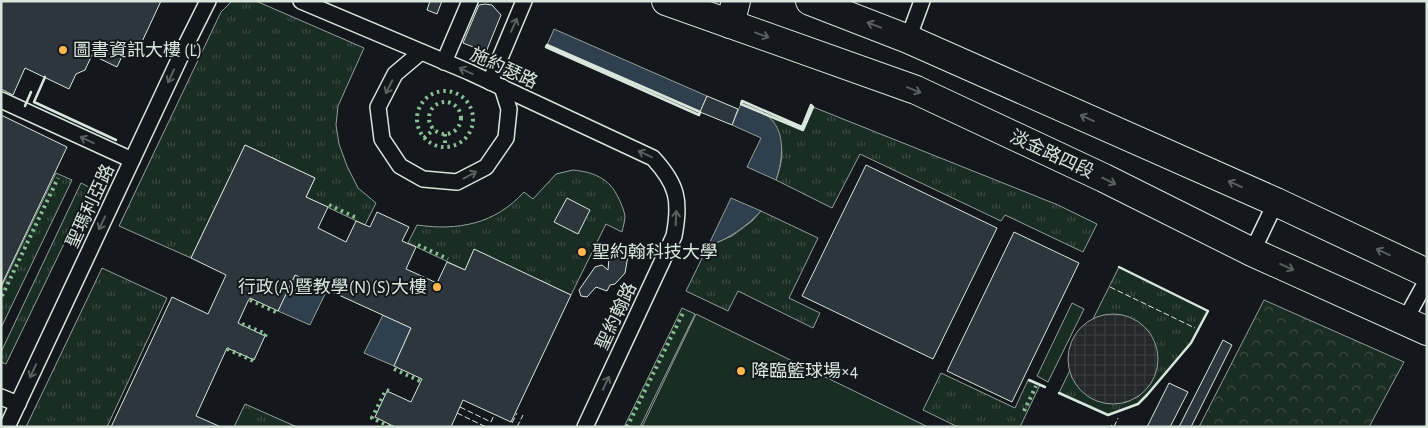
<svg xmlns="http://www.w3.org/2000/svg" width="1428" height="428" font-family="'Alegreya Sans','Noto Sans TC',sans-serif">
<defs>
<pattern id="grass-tufts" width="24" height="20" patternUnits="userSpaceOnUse" patternTransform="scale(1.25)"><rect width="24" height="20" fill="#1a2d24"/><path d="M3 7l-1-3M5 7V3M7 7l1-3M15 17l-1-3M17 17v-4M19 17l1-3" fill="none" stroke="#3b4b43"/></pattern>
<pattern id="forest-crowns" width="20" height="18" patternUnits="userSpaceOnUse" patternTransform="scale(1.25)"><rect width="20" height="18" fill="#1a2d24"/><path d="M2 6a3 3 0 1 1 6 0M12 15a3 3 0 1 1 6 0" fill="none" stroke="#3b4b43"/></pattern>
<pattern id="plaza-grid" width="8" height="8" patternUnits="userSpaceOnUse" patternTransform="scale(1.25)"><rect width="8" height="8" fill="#24282b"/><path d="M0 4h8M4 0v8" fill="none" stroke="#393d3f"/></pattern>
</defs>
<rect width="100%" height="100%" fill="#14181c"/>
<g fill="url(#grass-tufts)" stroke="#939e99">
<polygon points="232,1 256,1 364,48 338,106 336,125 339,144 347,166 358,188 376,203 365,225 306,197 315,178 245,145 191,258 119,226 221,12"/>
<path d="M813,107L1058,205L1097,224L1083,252L1005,215L1001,221L860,154L832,208L776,180C787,149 782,140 765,114L803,130Z"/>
<path d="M573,170C593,172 609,178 618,197C621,203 624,210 625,216C625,221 623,227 622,232L606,224L571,295L474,250L465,270L408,243L417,225C458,231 495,224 524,192L533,199L556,174Z"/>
<polygon points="56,173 72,180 1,328 1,288"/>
<polygon points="81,183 91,188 6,364 1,362 1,352"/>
<polygon points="761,211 818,238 789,298 820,313 813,328 738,291 728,311 686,291 708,246 732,236 752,221"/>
<polygon points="1119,267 1208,311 1191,343 1147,395 1138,404 1108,415 1059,393 1070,370 1072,378 1124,403 1139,396 1150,385 1095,318 1093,319"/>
<polygon points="102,268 167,298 107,427 26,427"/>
<polygon points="941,373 1015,408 1028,380 1040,385 1020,427 958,427 923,410"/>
<polygon points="245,404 297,427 234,427"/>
</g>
<polygon fill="url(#forest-crowns)" stroke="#939e99" points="1264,300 1404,362 1369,427 1199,427"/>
<g fill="#1a2d24" stroke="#939e99">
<polygon points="1072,303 1084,309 1048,382 1037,376"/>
<polygon points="682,308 695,314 640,427 624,427"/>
<polygon points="696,314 928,427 642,427"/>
</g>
<circle fill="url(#plaza-grid)" stroke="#939e99" cx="1113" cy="359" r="45"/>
<g fill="#2f3f4d" stroke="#939e99">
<polygon points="554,29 707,96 700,112 547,45"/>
<path d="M741,104C749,107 759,110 766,115C787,129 783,160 776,180L747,167L761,138L732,125Z"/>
<path d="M731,198L761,211C746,227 729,239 708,246Z"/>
<polygon points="295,275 327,290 310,325 278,311"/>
<polygon points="383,315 411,328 394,366 364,353"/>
</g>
<g fill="#2c363c" stroke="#d8e6dc">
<polygon points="1,1 161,1 140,46 129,41 117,67 92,55 85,70 76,74 69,89 25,68 13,95 1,89"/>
<polygon points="430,1 442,1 437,14 427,10"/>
<polygon points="485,4 492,5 501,15 486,52 463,43 479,5"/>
<polygon points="707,96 738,109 732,125 700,112"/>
<polygon points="1,115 67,147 1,286"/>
<polygon points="245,145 315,178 306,197 328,207 318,228 346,242 356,221 370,227 377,212 409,227 402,241 416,247 406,269 437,283 447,262 465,270 474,249 571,295 511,422 463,400 451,427 395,427 375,417 387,391 411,402 420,383 422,379 394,366 411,328 295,275 278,311 250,298 248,301 238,323 265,336 254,360 227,348 196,416 221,427 111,427 172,297 208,314 226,275 191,258"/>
<polygon points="866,165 997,228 933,359 802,296"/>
<polygon points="567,198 590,210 578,234 554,222"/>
<polygon points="1014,232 1079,263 1012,402 947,371"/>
<polygon points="621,251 628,256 625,273 615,284 610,285 607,291 596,287 587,297 581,296 579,290 595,267 602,265 608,270 609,259"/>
<polygon points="1223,340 1232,345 1191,427 1179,427"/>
<polygon points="1169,383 1188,392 1170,427 1147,427"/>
</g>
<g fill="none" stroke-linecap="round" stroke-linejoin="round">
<defs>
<g id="lane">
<path d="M301,1L469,72L653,158C677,184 681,200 674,236L585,427"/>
<polyline points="908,39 922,1"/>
<polyline points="421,52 395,74 378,107 382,139 400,166 423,179 457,182 486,167 506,138 509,109 502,87"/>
<polyline points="444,62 470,1"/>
<polyline points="490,82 524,1"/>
<polyline points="1,100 132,160"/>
<polyline points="1252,252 1276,202"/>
<polyline points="1405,320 1427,280"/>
<polyline points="1,397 18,404"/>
<polyline points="7,427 184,49 208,1"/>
</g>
<polyline id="street" points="730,24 736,1"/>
<g id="primary">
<polyline points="666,1 916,90 1104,178 1252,252 1427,331"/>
<polyline points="810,1 908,39 1276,202 1427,273"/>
</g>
</defs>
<use href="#lane" stroke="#d8e6dc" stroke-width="18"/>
<use href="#street" stroke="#d8e6dc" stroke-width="30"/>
<use href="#primary" stroke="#d8e6dc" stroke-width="30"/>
<use href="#lane" stroke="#14181c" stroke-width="15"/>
<use href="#street" stroke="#14181c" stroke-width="28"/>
<use href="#primary" stroke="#14181c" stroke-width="28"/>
<g stroke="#8ac095" stroke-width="4" stroke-dasharray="2.5 4" stroke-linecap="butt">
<circle cx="445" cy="119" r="28"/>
<circle cx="445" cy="118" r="16"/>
<polyline points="445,134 445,147"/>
<polyline points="424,138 434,129"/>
<polyline points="329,205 357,218"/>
<polyline points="418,245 448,259"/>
<polyline points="2,296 58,178"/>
<polyline points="250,300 276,312"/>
<polyline points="242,324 266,334 264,338"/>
<polyline points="227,349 254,361 255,358"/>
<polyline points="394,369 420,381"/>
<polyline points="389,391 386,390 372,418 391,427"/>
<polyline points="1024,411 1036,386"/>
<polyline points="627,427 683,313"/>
<polyline points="1112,427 1113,426"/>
</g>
<g stroke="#d8e6dc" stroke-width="1" stroke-dasharray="6 2.5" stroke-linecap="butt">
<polyline points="1110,287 1195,328"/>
<polyline points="460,407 491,422 494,415"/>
<polyline points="457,413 486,427"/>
<polyline points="512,423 517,413"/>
<polyline points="517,427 523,415"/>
<polyline points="1114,427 1118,418"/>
</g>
<g stroke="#d8e6dc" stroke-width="2.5">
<polygon points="547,45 700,112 699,115 546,47"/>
<polyline points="45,77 34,102 116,140"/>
<polygon points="742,101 802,127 811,105 813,107 803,130 741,104"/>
<polyline points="25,106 31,92"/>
<polyline points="1029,380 1045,387"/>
<polyline points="1059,393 1108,415 1138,404 1147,395 1191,343 1208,311 1119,267"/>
</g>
</g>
<defs><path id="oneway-shaft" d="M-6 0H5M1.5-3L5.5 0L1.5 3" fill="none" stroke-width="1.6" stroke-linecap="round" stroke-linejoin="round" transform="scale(1.25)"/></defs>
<g stroke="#59605f">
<use href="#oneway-shaft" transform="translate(514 25) rotate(-66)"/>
<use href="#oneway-shaft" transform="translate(874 25) rotate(-159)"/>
<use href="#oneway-shaft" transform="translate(762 35) rotate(20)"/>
<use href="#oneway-shaft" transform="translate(466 71) rotate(-156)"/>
<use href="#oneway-shaft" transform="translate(171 76) rotate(115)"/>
<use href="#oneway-shaft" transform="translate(389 87) rotate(117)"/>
<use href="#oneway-shaft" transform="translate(914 90) rotate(22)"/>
<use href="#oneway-shaft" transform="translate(1087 118) rotate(-156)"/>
<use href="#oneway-shaft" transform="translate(87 140) rotate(-155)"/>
<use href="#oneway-shaft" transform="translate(645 154) rotate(-155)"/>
<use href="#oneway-shaft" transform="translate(470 175) rotate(-28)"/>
<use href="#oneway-shaft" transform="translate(1109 181) rotate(26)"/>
<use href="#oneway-shaft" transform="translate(1235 184) rotate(-156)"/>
<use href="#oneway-shaft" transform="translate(676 218) rotate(-87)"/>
<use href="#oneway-shaft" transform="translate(102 223) rotate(115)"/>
<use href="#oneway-shaft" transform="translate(1383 252) rotate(-155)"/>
<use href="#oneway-shaft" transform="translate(1287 267) rotate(24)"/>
<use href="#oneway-shaft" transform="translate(33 371) rotate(115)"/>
<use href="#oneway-shaft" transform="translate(606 383) rotate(-65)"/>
</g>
<g fill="#ffb74d" stroke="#14181c" stroke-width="2">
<circle cx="63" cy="50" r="5"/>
<circle cx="582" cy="252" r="5"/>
<circle cx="437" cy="287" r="5"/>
<circle cx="741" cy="371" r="5"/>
</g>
<g text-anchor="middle" stroke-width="4" stroke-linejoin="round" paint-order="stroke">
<g font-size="18" fill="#d8e6dc" stroke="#14181c" text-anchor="start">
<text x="73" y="56">圖書資訊大樓 (L)</text>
<text x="592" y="258">聖約翰科技大學</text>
<text x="427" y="293" text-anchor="end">行政(A)暨教學(N)(S)大樓</text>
<text x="751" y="377">降臨籃球場×4</text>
</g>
<g font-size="18" fill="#d8e6dc" stroke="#14181c">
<text transform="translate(504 68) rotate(25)" y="6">施約瑟路</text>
<text transform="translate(1052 154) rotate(25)" y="6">淡金路四段</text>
<text transform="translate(90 206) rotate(-65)" y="6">聖瑪利亞路</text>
<text transform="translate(616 316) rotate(-65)" y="6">聖約翰路</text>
</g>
</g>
<rect width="1428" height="428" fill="none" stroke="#d8e6dc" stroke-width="5"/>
</svg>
